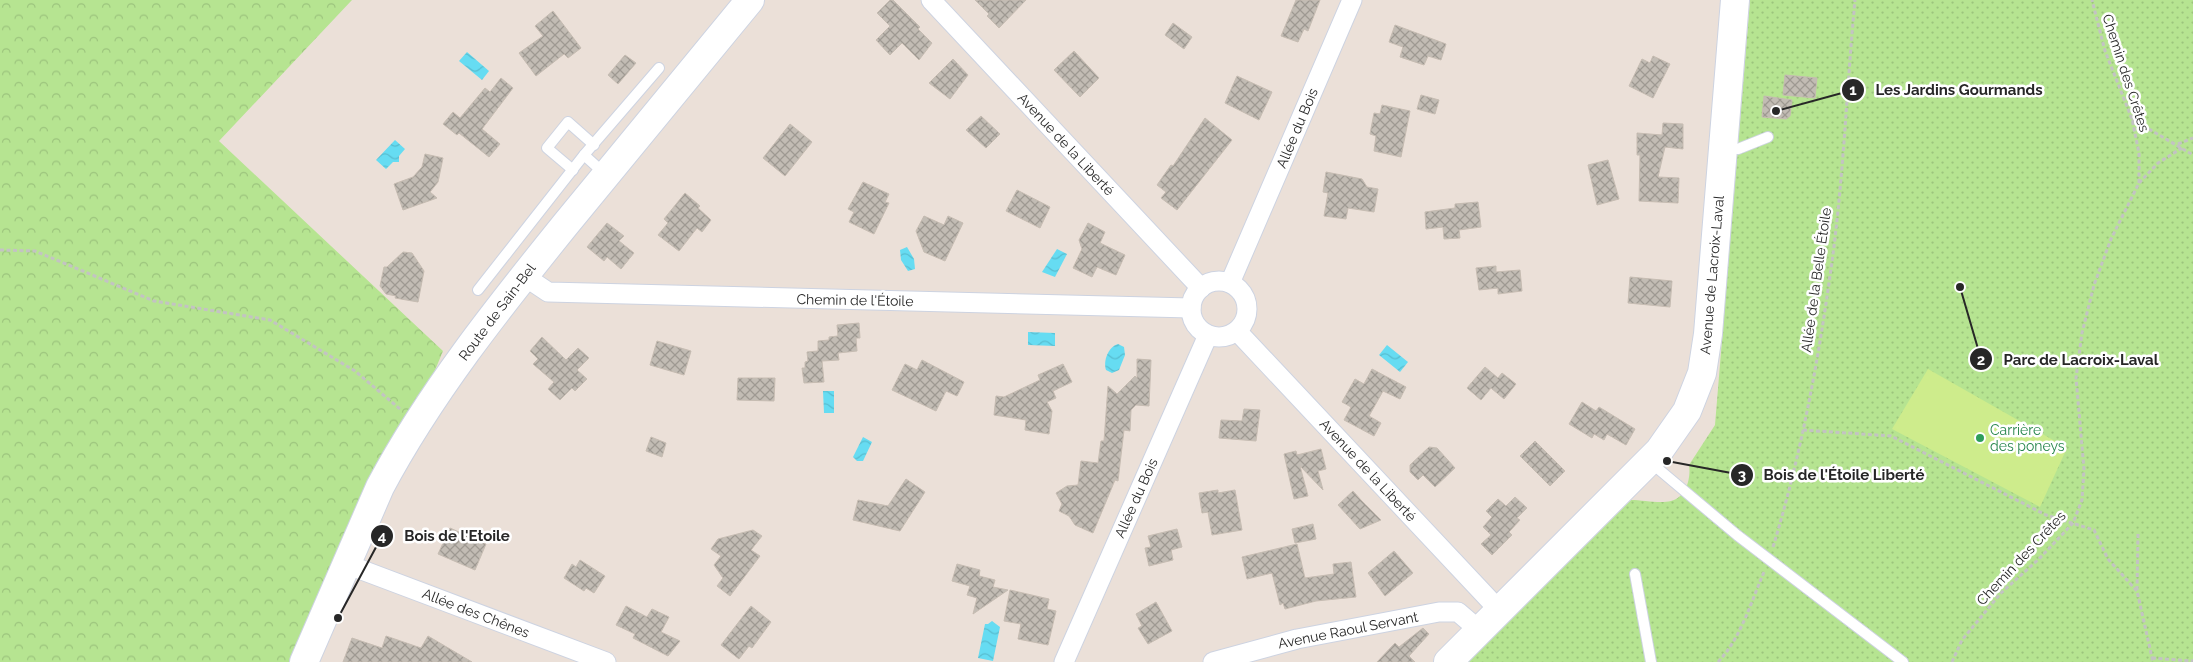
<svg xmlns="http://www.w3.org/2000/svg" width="2193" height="662" font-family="Raleway,sans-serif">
<defs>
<pattern id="forest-crowns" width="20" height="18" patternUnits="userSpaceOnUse" patternTransform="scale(1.25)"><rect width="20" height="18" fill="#b6e491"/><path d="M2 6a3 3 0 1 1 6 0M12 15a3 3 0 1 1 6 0" fill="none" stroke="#9cc47d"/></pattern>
<pattern id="park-dots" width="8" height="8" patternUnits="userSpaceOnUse" patternTransform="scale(1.25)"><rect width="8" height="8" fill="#b6e491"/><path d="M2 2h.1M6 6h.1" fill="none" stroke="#9cc47d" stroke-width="1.8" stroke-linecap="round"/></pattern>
<pattern id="water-waves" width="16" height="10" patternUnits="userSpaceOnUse" patternTransform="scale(1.25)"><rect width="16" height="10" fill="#66dcf2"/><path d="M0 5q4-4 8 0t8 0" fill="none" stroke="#58bdd0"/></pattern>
<pattern id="building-cross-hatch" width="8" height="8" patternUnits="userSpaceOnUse" patternTransform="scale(1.25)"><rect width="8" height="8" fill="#c2bcb4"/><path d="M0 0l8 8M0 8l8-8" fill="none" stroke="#9e9992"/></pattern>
</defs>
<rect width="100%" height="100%" fill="#ebe0d8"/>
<polygon fill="url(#forest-crowns)" points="0,0 352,0 219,141 443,351 314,662 0,662"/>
<path fill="url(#park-dots)" d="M1750,0H2193V662H1468L1631,500C1643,500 1660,504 1671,501C1687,497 1691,477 1689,465L1715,425Z"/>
<polygon fill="#ceec8c" points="1928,369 2067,448 2040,507 1892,429"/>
<g fill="url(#water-waves)">
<polygon points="467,52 489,71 482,80 459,61"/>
<polygon points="395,140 405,149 399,156 399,162 393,162 386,169 376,160"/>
<polygon points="907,247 914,259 915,269 908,271 901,260 900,250"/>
<polygon points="1057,249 1067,254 1055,277 1042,272"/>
<polygon points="1028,332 1055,333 1055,346 1028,345"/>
<path d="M1118,344L1124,347L1125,355L1119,370L1112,373L1106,370C1103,361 1108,347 1118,344Z"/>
<polygon points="1387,345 1408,362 1400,372 1379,355"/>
<polygon points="823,391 834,391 834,413 824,413"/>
<polygon points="863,437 872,442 863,461 857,461 853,457"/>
<polygon points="992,621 1000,627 993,661 978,658 985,624 988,624"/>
</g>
<g fill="url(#building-cross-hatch)" stroke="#c6bcb2">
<polygon points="890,0 893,0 920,27 918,29 932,43 919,60 902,43 890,55 876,40 890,26 877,13"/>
<polygon points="975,0 1026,0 999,28 987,16 989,14"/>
<polygon points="1296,0 1320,0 1308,31 1304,29 1298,42 1281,36"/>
<polygon points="553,11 581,48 568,58 564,54 536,76 519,53 543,36 535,26"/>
<polygon points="1173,23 1192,37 1184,49 1165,35"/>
<polygon points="1395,25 1446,44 1441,60 1428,56 1424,65 1400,57 1403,47 1389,42"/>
<polygon points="1074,51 1099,78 1080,97 1054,70"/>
<polygon points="625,55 636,63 618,84 608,75"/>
<polygon points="1653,56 1670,64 1653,98 1629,86 1642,59 1650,63"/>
<polygon points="953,59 968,75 950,99 929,83"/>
<polygon points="1785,75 1817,78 1815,98 1783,95"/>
<polygon points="1237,76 1272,92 1259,120 1225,103"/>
<polygon points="501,78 513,88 482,129 500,144 489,157 459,133 457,135 443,124 453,112 460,118 485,88 490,92"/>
<polygon points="1421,95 1439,100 1435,114 1417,109"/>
<polygon points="1764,96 1792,100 1790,116 1786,119 1762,117"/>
<polygon points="1382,105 1410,111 1401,157 1374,151 1376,136 1370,134 1374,113 1380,114"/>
<polygon points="981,116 1000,134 986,148 966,130"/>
<polygon points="1205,118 1232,140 1177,210 1161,198 1166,192 1157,185 1171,165 1173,166"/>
<polygon points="1663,123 1683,124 1683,149 1665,147 1658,177 1679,178 1678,203 1639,201 1640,155 1637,155 1637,133 1662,135"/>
<polygon points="790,124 812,142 785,176 763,158"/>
<polygon points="425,154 443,158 438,182 430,192 437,198 403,210 394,184 413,177 422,167"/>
<polygon points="1608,160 1619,199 1597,205 1588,165"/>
<polygon points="1326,172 1362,179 1367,187 1378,189 1374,212 1348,208 1346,219 1324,216 1328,193 1323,192"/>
<polygon points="863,182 889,194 885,202 889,203 874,234 849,222 854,212 848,209"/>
<polygon points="1017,190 1050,207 1040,228 1006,211"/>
<polygon points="685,193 700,206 698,208 711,220 702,232 697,228 679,251 658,235 668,223 664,219"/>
<polygon points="1478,202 1481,227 1459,230 1460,238 1444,239 1443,227 1426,229 1425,212 1455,208 1455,204"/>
<polygon points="924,216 944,225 948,216 963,223 945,261 924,252 916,231"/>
<polygon points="607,223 624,236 619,241 634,253 621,269 607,257 604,261 587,247"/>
<polygon points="1088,223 1105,232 1100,243 1125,255 1116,275 1097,267 1092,277 1073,268 1082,249 1079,240"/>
<polygon points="403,252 412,253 424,271 418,302 395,298 396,296 386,294 380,286 384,267 387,267"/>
<polygon points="1496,266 1496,272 1520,270 1522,291 1498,294 1498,288 1479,290 1476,268"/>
<polygon points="1630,277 1672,281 1670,307 1628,303"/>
<polygon points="859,323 860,338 856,338 857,351 838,353 839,360 822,361 824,382 804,383 802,368 805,368 805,362 808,361 807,352 818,351 818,341 829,340 829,337 838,336 837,325"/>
<polygon points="542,337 566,360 578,348 589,358 577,370 587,379 575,391 572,388 560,400 548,389 554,382 533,364 538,359 530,351"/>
<polygon points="657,341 691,351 684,375 650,365"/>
<polygon points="1137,359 1151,360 1149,406 1136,405 1131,410 1130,431 1124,430 1118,481 1115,480 1093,533 1075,525 1069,516 1059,511 1062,504 1056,493 1067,486 1078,485 1081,461 1098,463 1101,441 1104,441 1108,386 1117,394 1135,376 1137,378"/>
<polygon points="922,360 964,382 957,396 946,391 936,411 892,390 905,364 917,370"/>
<polygon points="1063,364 1072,382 1053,391 1056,398 1047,402 1052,411 1049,434 1025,430 1026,420 994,415 996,396 1004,397 1040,380 1038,375"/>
<polygon points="1485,367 1498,378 1502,373 1516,384 1504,399 1491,388 1481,400 1467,388"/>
<polygon points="1372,369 1406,387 1400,399 1383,391 1369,416 1381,423 1374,436 1344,420 1351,407 1342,402 1355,379 1364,384"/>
<polygon points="738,378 775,378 774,401 737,400"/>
<polygon points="1582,402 1596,411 1599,407 1635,429 1626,445 1607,434 1604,440 1594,434 1592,438 1569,424"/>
<polygon points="1244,409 1260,410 1256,441 1219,438 1221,420 1242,421"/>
<polygon points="651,437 666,443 662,457 646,451"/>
<polygon points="1535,441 1565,471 1550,486 1520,456"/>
<polygon points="1429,447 1437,448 1455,468 1435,487 1423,475 1418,480 1410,472 1410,465"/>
<polygon points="1321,449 1326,469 1318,471 1323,490 1300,466 1308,496 1294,499 1284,454 1296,451 1297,455"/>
<polygon points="906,479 925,492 900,531 853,520 858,500 888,506"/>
<polygon points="1218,490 1218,493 1235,490 1242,530 1212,535 1208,512 1202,513 1199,493"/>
<polygon points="1353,491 1361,500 1381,520 1360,529 1338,505"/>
<polygon points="1515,497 1527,508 1517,518 1520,520 1509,532 1512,535 1492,555 1481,544 1491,535 1483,527 1492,517 1486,511 1498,499 1506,506"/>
<polygon points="1313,524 1316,539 1295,543 1292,529"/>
<polygon points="450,528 486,544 475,570 438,554"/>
<polygon points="1177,529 1182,547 1171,550 1173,560 1149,566 1145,548 1151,547 1148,536"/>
<polygon points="753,530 762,536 751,550 760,556 730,596 717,586 723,578 714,565 721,556 711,549 718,539"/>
<polygon points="1297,544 1305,578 1334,574 1333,564 1351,562 1356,597 1316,601 1285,609 1283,603 1280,605 1272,573 1247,579 1242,557"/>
<polygon points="1394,551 1413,573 1385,596 1368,573"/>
<polygon points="580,560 605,576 594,593 586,588 584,591 564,578 572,564 576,567"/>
<polygon points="957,564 980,570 979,576 995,580 993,587 1008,590 973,614 977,598 967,595 970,586 952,581"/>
<polygon points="1010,590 1049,599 1047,609 1056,611 1048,645 1018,639 1021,624 1004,621"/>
<polygon points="1156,602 1172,631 1148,644 1138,628 1142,626 1136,614"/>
<polygon points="626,606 647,617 652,609 669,617 661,632 680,641 668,656 633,638 635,634 616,625"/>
<polygon points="751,606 771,622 752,648 749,646 739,659 721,645"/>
<polygon points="1423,628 1429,634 1409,656 1415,662 1377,662 1395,643 1399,647"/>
<polygon points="386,636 421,648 428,636 472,662 343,662 352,638 382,648"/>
</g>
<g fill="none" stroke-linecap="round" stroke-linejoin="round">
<defs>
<g id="lane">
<polyline points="1724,148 1738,149 1768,137"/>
<polyline points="584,155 605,174"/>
<polyline points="573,170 547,148 568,122 594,145"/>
<polyline points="478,290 584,155 659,68"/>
<polyline points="1650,462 1737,535 1903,662"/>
<polyline points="1635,574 1651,662"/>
</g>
<g id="street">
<polyline points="931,0 1201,288"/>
<polyline points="524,276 548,292 1191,308"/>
<circle cx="1219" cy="309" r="28"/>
<polyline points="1230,283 1352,0"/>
<polyline points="1237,331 1499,610"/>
<polyline points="346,564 606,662"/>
<polyline points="1064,662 1208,335"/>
<polyline points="1213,662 1297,639 1439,612 1458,612 1479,630"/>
</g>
<g id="secondary">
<path d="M304,662L380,487C430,393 498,308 565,225C626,150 688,75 750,0"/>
<polyline points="1448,662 1659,451 1687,411 1702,373 1708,334 1735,0"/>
</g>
</defs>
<use href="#lane" stroke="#cdd3e1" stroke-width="12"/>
<use href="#street" stroke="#cdd3e1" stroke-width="21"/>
<use href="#secondary" stroke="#cdd3e1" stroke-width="30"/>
<g stroke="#c3c3c3" stroke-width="3" stroke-dasharray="4 2.5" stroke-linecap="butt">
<polyline points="2132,119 2193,155"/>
<polyline points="2178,144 2193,138"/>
<polyline points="2139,183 2158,163 2182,148"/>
<polyline points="0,250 35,251 154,301 270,320 355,371 400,409"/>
<polyline points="1803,430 1891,436 2046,515 2094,530 2108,559 2137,591 2153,662"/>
<path d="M1773,547C1802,452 1820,352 1833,254C1844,169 1847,84 1855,0"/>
<polyline points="2137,590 2138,534"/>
<polyline points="2152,658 2193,661"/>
<path d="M1718,662C1741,638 1751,602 1764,572"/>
<polyline points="1952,662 1962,640 2001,593 2039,559 2073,523 2082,500 2084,469 2076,378 2082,333 2094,285 2111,239 2139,183 2139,153 2132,119 2105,51 2092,0"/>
</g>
<use href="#lane" stroke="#fff" stroke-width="10"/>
<use href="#street" stroke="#fff" stroke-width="19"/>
<use href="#secondary" stroke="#fff" stroke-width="28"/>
</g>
<circle fill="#2e9e5b" stroke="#fff" stroke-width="2" cx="1980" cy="438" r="5"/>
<g text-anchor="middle" stroke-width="5" stroke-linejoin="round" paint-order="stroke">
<g font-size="14" fill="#272727" stroke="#fff">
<text transform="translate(2126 73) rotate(72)" y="5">Chemin des Crêtes</text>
<text transform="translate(1297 128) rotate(-67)" y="5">Allée du Bois</text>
<text transform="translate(1066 144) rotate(47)" y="5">Avenue de la Liberté</text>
<text transform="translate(1712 275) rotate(-85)" y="5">Avenue de Lacroix-Laval</text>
<text transform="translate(1816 280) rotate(-82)" y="5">Allée de la Belle Étoile</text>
<text transform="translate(855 300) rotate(1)" y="5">Chemin de l'Étoile</text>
<text transform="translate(497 312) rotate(-53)" y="5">Route de Sain-Bel</text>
<text transform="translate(1368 470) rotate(47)" y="5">Avenue de la Liberté</text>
<text transform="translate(1136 498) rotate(-66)" y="5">Allée du Bois</text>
<text transform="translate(2021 558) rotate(-47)" y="5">Chemin des Crêtes</text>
<text transform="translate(476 613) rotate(21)" y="5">Allée des Chênes</text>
<text transform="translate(1348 630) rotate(-11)" y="5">Avenue Raoul Servant</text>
</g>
<g font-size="14" fill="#27864d" stroke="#fff" text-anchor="start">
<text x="1990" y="435">Carrière<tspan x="1990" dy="16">des poneys</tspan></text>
</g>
</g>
<path fill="none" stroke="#272727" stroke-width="2" d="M1776 111L1853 90M1960 287L1981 359M1667 461L1742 475M338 618L382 536"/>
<g fill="#272727" stroke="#fff" stroke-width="2">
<circle cx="1776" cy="111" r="5"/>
<circle cx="1960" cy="287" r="5"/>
<circle cx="1667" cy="461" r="5"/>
<circle cx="338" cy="618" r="5"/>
<circle cx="1853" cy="90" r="12"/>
<circle cx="1981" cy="359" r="12"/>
<circle cx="1742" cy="475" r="12"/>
<circle cx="382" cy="536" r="12"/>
</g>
<g font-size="15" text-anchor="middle" font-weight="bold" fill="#fff">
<text x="1853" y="95">1</text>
<text x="1981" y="365">2</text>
<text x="1742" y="480">3</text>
<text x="382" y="541">4</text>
</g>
<g font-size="15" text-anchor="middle" font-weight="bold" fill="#272727" stroke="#fff" stroke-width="5" stroke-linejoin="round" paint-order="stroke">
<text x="1959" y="95">Les Jardins Gourmands</text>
<text x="2081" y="365">Parc de Lacroix-Laval</text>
<text x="1844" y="480">Bois de l'Étoile Liberté</text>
<text x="457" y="541">Bois de l'Etoile</text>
</g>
</svg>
